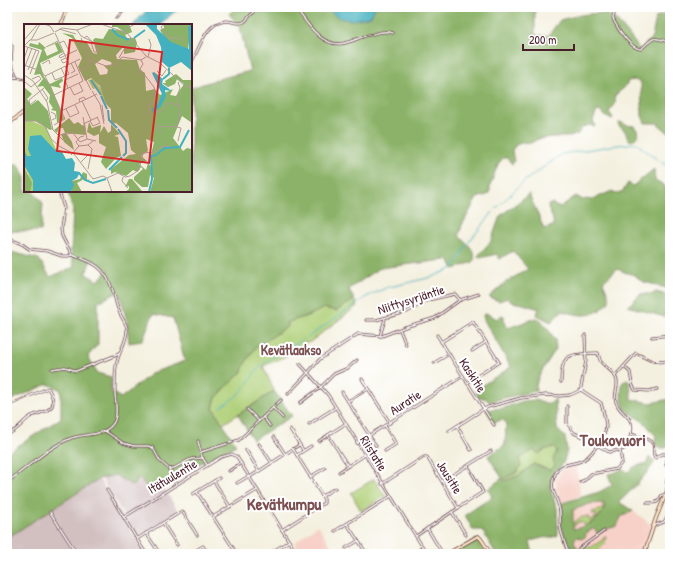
<svg xmlns="http://www.w3.org/2000/svg" width="677" height="561" font-family="'Patrick Hand',sans-serif">
<rect width="100%" height="100%" fill="#fff"/>
<filter id="ink" filterUnits="userSpaceOnUse"><feTurbulence type="fractalNoise" baseFrequency=".025" numOctaves="2"/><feDisplacementMap in="SourceGraphic" scale="8" xChannelSelector="R" yChannelSelector="G"/><feConvolveMatrix kernelMatrix="1 2 1 2 8 2 1 2 1" color-interpolation-filters="sRGB"/></filter>
<filter id="wash" filterUnits="userSpaceOnUse"><feTurbulence type="fractalNoise" baseFrequency=".012" numOctaves="4" result="noise"/><feDisplacementMap in="SourceGraphic" scale="16" xChannelSelector="R" yChannelSelector="G"/><feGaussianBlur stdDeviation="0.9" result="paint"/><feColorMatrix in="noise" values="0 0 0 0 0 0 0 0 0 0 0 0 0 0 0 0 0 1.4 0 .05"/><feComposite in="paint" operator="in"/></filter>
<g filter="url(#wash)">
<rect width="100%" height="100%" fill="#f4f0df"/>
<g fill="#f7d1c8">
<polygon points="576,465 579,482 580,496 562,502 556,489 556,480 558,475 564,469"/>
<polygon points="602,503 633,511 652,525 642,554 572,554 573,510 589,504"/>
<polygon points="318,525 336,554 301,554 294,543"/>
</g>
<g fill="#d2bfc0">
<polygon points="141,454 179,512 137,537 101,478"/>
<polygon points="99,479 143,550 137,554 7,554 7,538"/>
</g>
<g fill="#afcf77" stroke="#7c7751">
<path d="M354,300L357,306L310,342C301,343 298,348 290,353C282,359 272,362 263,366L274,391L223,424L213,408L216,398L229,384L241,373L245,362L255,348L288,326V322L310,315L324,308L336,311Z"/>
<polygon points="554,447 557,451 555,466 549,471 534,464 518,476 504,481 503,479 516,473 519,459 534,450 538,454 544,450"/>
<polygon points="374,479 385,496 361,511 351,493"/>
<path d="M602,503H605V509L595,520L583,527L584,524L582,522L576,523V525L569,528C575,521 579,517 588,516L589,520L596,518V514L593,515L592,512L603,509Z"/>
<polygon points="606,536 605,544 594,554 584,554 581,549 587,545 590,548 604,539 603,537"/>
</g>
<g fill="#8bb268" stroke="#6a684a" fill-rule="evenodd">
<path d="M236,7H535V35L548,36L560,20C570,17 599,10 609,15C622,23 631,38 640,50L652,37L656,17L667,13L670,18V134L657,123H645L642,116L641,82L634,80L628,81C625,90 619,90 614,97L616,101L609,112L613,118L611,119L606,117L602,112L597,111L593,120L595,126L594,127L590,125L583,127L578,134L567,137H552L538,139L531,143H521L516,145L512,150L514,162L512,164L507,158H503L498,164L490,186V191L487,195L477,198L462,225L459,235C465,242 479,252 473,262L454,269L450,261L444,260L380,268L349,289L354,300L336,311L324,308L310,315L288,322V326L255,348L246,362L241,373L229,384L216,398L213,408L236,445L179,474L153,494L139,478L133,486L115,475L99,479L7,538V453L61,418V390L48,384L7,402V251L39,259L50,277L74,267L71,252L73,210L67,191H191V88L218,79L250,71L240,27L229,14ZM91,259L108,270L98,281L86,274ZM119,292L127,321L129,343L142,341L153,314L173,318L185,361L152,373L121,398L111,392V377L97,373L88,356L98,344V302Z"/>
<path d="M620,122L626,125L634,126L637,130L638,136L635,139L631,141C626,138 627,135 625,131C623,129 620,127 618,125Z"/>
<polygon points="7,165 19,165 25,178 25,191 33,191 43,203 41,231 7,231"/>
<path d="M654,169L655,181L663,184L670,194V289L641,281L635,275L627,273L617,269L603,282C605,287 609,294 609,300C609,304 606,305 604,307C590,319 578,315 562,311L551,322L537,315L539,308H536L523,304L511,302L508,298L499,301L489,297L506,282L528,269L513,251L499,259L497,254L480,258L477,257L491,241L500,216L529,194L544,229L553,226C555,217 548,213 548,205L553,203L555,206L560,207L576,196L583,200L587,199L591,200L612,191L615,194L623,191L628,183L633,186Z"/>
<polygon points="656,292 664,294 670,298 664,317 628,306 640,294 652,294"/>
<path d="M486,313L497,319L502,315L504,316V322L508,328L536,318L541,320L555,339L556,349C550,359 534,379 536,391L508,397L489,402L485,398H479L475,390L511,367L484,320L483,315Z"/>
<path d="M628,379L631,390V399L650,403L670,399V442L666,448C660,448 657,448 654,443L656,436L645,423L625,410L621,396L622,383Z"/>
<polygon points="274,391 292,416 253,440 238,415"/>
<path d="M555,399L557,429L565,437L567,450L563,464L553,474L550,489L557,508L558,534L557,536L549,538L546,537L530,541L533,554H496L482,530H473L465,515L492,497L488,489L502,478L488,456L505,445L506,424L503,419L494,423L486,410L503,408L523,401L535,400L543,403H551ZM554,447L557,451L553,459L555,466L549,470L534,464L518,476L504,481L503,479L516,473L521,466L519,459L534,450L538,454L544,450Z"/>
<path d="M649,457L655,461C645,477 632,490 619,502L633,511L621,517L617,526L607,529L598,534L594,528L585,534L586,536L582,539L578,537L575,538L574,543L578,548L572,552H570L561,525L562,503L599,492L612,485L608,474L614,473L622,469L628,472L634,467L647,463ZM602,503H605C605,519 586,527 573,529V510L589,504Z"/>
<polygon points="477,539 487,554 451,554 475,540"/>
</g>
<g fill="#43b0bf" stroke="#466875">
<polygon points="150,7 184,7 174,12 161,25 133,25"/>
<path d="M327,7H375V8L371,16C352,21 341,24 327,7Z"/>
</g>
<g fill="none" stroke-linecap="round" stroke-linejoin="round">
<g stroke="#43b0bf" stroke-width="1">
<polyline points="661,162 670,168"/>
<polyline points="495,210 522,183 562,154 610,146 636,143 658,160"/>
<polyline points="390,287 432,277 453,268 468,243 493,212"/>
<polyline points="307,338 366,297 388,287"/>
<polyline points="221,407 238,395 248,383 257,370 264,363 304,339"/>
</g>
</g>
</g>
<g filter="url(#ink)">
<g fill="none" stroke-linecap="round" stroke-linejoin="round">
<defs>
<g id="street">
<path d="M295,7C307,22 321,49 345,43C353,41 361,37 369,35C377,33 385,30 393,33"/>
<path d="M616,7L613,18L614,21C618,29 631,49 641,49C656,36 650,37 670,42"/>
<polyline points="117,18 127,7"/>
<polyline points="7,43 12,46 11,64 17,77"/>
<path d="M191,63C200,49 204,23 226,21C232,21 238,25 244,22C247,20 250,15 253,13C257,9 263,9 267,7"/>
<polyline points="7,78 17,77 25,79"/>
<polyline points="7,238 22,244 29,249 47,251 62,256 68,256 72,255"/>
<polyline points="366,320 376,320 407,312 428,300 455,294 460,300"/>
<polyline points="400,330 406,345"/>
<polyline points="437,335 494,425"/>
<polyline points="380,336 385,319"/>
<polyline points="652,337 670,335"/>
<polyline points="441,342 473,322 499,362 467,383"/>
<polyline points="472,351 486,342"/>
<polyline points="434,363 449,354"/>
<polyline points="300,364 328,395 427,554"/>
<polyline points="624,367 630,372 632,384 635,390 649,391 657,389"/>
<polyline points="52,369 65,367 76,371 119,354"/>
<path d="M615,376L636,353C651,361 652,363 670,361"/>
<polyline points="362,379 390,423"/>
<path d="M561,382C561,375 562,363 567,358C570,354 592,353 598,353C599,356 599,359 601,362C606,368 613,371 616,378C620,385 613,394 616,402C621,417 635,414 631,434C637,436 650,438 653,444C655,449 652,453 655,458L662,454H666L668,457L666,465L669,467"/>
<polyline points="581,390 581,387 586,361 585,335"/>
<polyline points="342,392 376,446"/>
<polyline points="288,394 306,375 320,359 358,334 382,336 405,327 435,318 460,300 479,294"/>
<polyline points="348,401 368,389"/>
<polyline points="300,403 321,387 334,374 348,368 357,360"/>
<path d="M7,406L48,388C51,393 55,400 52,406C48,413 36,413 30,417C22,422 17,432 7,434"/>
<polyline points="567,406 567,423 574,433 586,438 609,452 624,449 627,446 631,434"/>
<polyline points="273,408 283,418"/>
<polyline points="247,409 259,421"/>
<polyline points="263,417 270,426"/>
<polyline points="309,424 335,408"/>
<polyline points="345,424 328,435 348,466 365,455"/>
<polyline points="457,426 471,450"/>
<polyline points="290,429 303,450"/>
<polyline points="105,431 123,443 134,446 148,446 153,448 160,461 169,469 176,485"/>
<polyline points="449,431 482,410 488,407 521,398 546,395 560,396 570,395 581,390"/>
<polyline points="274,437 285,454"/>
<polyline points="198,441 202,457 207,465"/>
<polyline points="319,441 328,435"/>
<polyline points="357,443 463,376"/>
<polyline points="259,444 272,463"/>
<polyline points="293,449 299,445"/>
<polyline points="246,450 259,471"/>
<polyline points="385,451 396,444 385,426"/>
<polyline points="201,452 239,440 281,400"/>
<polyline points="297,455 311,446"/>
<polyline points="667,460 670,464"/>
<polyline points="169,469 174,468 191,459 203,458"/>
<polyline points="229,471 241,463"/>
<polyline points="339,472 348,466"/>
<polyline points="250,477 293,449 324,499 324,503 282,530"/>
<polyline points="310,477 325,468"/>
<polyline points="214,481 230,507"/>
<polyline points="443,481 491,451"/>
<path d="M7,482C27,468 46,449 69,439C83,433 102,437 112,425C120,416 114,398 115,386C115,380 115,368 117,362C119,351 127,342 127,330C127,323 121,318 119,311C116,305 115,297 113,291C105,267 94,262 72,255L62,236L61,229L64,208L59,191"/>
<polyline points="580,482 585,480 591,474 617,469 622,462 620,451"/>
<polyline points="237,483 249,476"/>
<polyline points="382,484 424,457 427,457 458,508 416,536"/>
<polyline points="107,490 146,554"/>
<polyline points="197,492 237,554"/>
<polyline points="193,494 219,478"/>
<polyline points="322,496 335,488"/>
<path d="M647,503C656,503 657,504 662,495H665"/>
<polyline points="458,508 483,492 468,466"/>
<polyline points="50,512 77,554"/>
<polyline points="452,512 466,535"/>
<polyline points="124,517 221,457 232,454 237,457 297,554"/>
<polyline points="213,517 257,490"/>
<polyline points="163,523 177,545"/>
<polyline points="347,524 367,554"/>
<polyline points="653,526 664,522 670,512"/>
<polyline points="427,528 441,551"/>
<polyline points="335,531 391,496"/>
<polyline points="146,533 160,554"/>
<polyline points="137,539 182,511 197,535"/>
<polyline points="346,548 358,541"/>
<polyline points="138,554 144,550"/>
<polyline points="190,554 203,546 208,554"/>
<polyline points="269,554 289,541"/>
<polyline points="413,554 423,547"/>
<path d="M570,554L568,552C565,543 561,534 560,525C560,519 561,513 559,507C557,496 549,489 554,477C559,462 569,466 581,461C590,458 605,437 606,427C606,421 603,410 601,403L581,390"/>
<polyline points="575,554 580,548 604,531"/>
</g>
<g id="secondary">
<polyline points="61,25 68,7"/>
<polyline points="7,125 25,111"/>
<polyline points="667,483 670,467"/>
<polyline points="447,554 478,536 481,539 491,554"/>
<polyline points="644,554 656,518 667,491 670,477"/>
</g>
</defs>
<use href="#street" stroke="#643e46" stroke-width="3"/>
<use href="#secondary" stroke="#643e46" stroke-width="4"/>
<use href="#street" stroke="#fff" stroke-width="1.5"/>
<use href="#secondary" stroke="#fde5c4" stroke-width="2.5"/>
</g>
</g>
<g text-anchor="middle" stroke-width="4" stroke-linejoin="round" paint-order="stroke">
<g font-size="13" fill="#4a1f2b" stroke="#fff">
<text transform="translate(411 299) rotate(-18)" y="5">Niittysyrjäntie</text>
<text transform="translate(473 375) rotate(57)" y="5">Kaskitie</text>
<text transform="translate(405 402) rotate(-33)" y="5">Auratie</text>
<text transform="translate(374 453) rotate(58)" y="5">Riistatie</text>
<text transform="translate(172 476) rotate(-31)" y="5">Itätuulentie</text>
<text transform="translate(450 477) rotate(58)" y="5">Jousitie</text>
</g>
<g font-size="14" font-weight="bold" fill="#7d5052" stroke="#fff">
<text x="291" y="355">Kevätlaakso</text>
</g>
<g font-size="17" font-weight="bold" fill="#7d5052" stroke="#fff">
<text x="613" y="446">Toukovuori</text>
<text x="284" y="510">Kevätkumpu</text>
</g>
</g>
<g transform="translate(24 24)">
<rect width="168" height="168" fill="#f4f0df"/>
<path d="M69,55L80,68L82,80L73,64L69,65L64,56ZM5,96L22,103L32,125L37,127L13,168H0V150L5,151L0,143V97Z" fill="#afcf77"/>
<path d="M105,0L108,8L101,11L103,14H111L113,19L111,28L100,30V22L92,31L93,35L113,36L116,46L121,49L122,67L131,65L136,71L149,65L146,71L152,72L160,60L153,55L151,60L144,63L138,59H142L141,57L152,50L159,56H167L168,49V99L158,92L149,114L159,127L163,124L167,125L168,168H126L130,154L126,151L124,163H118L110,156V153L119,145L117,143L113,148L109,146L102,152L91,148L87,150V145L105,131L112,130L107,126L104,109L92,99L87,100L96,110L90,112L94,113L97,132L92,134L82,145L77,138L82,123L75,119V110L70,112L63,108L65,98L68,104L77,101L76,109L80,102L84,109L87,107V85L82,80L76,62L67,54L61,57L54,43L58,34L48,14L38,9L49,11L52,16L62,17L69,29L73,30L69,16L71,14L79,15L85,5L99,7L93,3H88V1ZM78,35L87,38L88,41L80,42L84,46L83,50L76,51L71,40ZM122,115L130,118L127,131L128,144L124,139L122,146L115,140L123,137L117,132L124,127ZM140,0H167L164,26L146,19L139,11L136,6L140,4ZM15,18L22,24L20,25L23,32L34,27L31,20L23,23L34,18L39,28L16,39L20,53L26,60L38,54L39,57L35,60L37,64L27,62L40,95L33,99L32,87L27,86L29,84L25,78L26,71L19,62L13,63L19,55L16,50L10,51L18,26L5,22L6,19L14,21ZM0,63L8,70L3,75L7,81L14,76L24,87L28,105L26,106L12,97H0ZM45,94L50,100L54,98L59,102L61,99L62,111L42,109L48,118L50,126L40,118L37,110L41,109L39,104H35L33,109L30,106ZM0,143L8,159L6,168H0ZM59,148L63,150V156L66,155L63,157L60,155L53,159L58,168H61H48V157L56,155ZM105,155H108L118,167L101,168L105,165V162L101,163Z" fill="#8bb268" fill-rule="evenodd"/>
<path d="M121,0H133V5L147,18L165,25L164,3L168,0V47L157,38L145,44L138,38L137,23L132,11ZM130,48L139,55L138,60L148,67L141,66L142,72L137,82L129,89L128,85L134,80L138,70L128,49ZM17,111L30,125L38,128L42,135L48,134L51,139L50,147L56,148L53,154L48,157L50,161L47,168H9V156L0,141V126L3,132H7L4,125L6,112Z" fill="#43b0bf"/>
<path fill="none" stroke="#43b0bf" stroke-width="2" d="M88,5L93,11L105,16M110,14L121,6M139,55L145,50V44M67,56L77,71M77,72L83,85M84,86L85,96L93,104M94,105L102,117V129L99,132M133,130L141,124L156,123L165,106M85,146L98,133M55,149L61,156L69,159L82,155M125,168L128,155L127,132L133,131"/>
<path fill="none" stroke="#b09c97" stroke-width="1" d="M20,0L26,2L30,8M77,0L103,9L122,32L136,39L162,63H168M141,0L137,3L145,14H158L159,17M35,5L52,10M53,6L57,12L71,19L74,28M100,6L111,0M31,8L38,4L53,6L69,0M31,9L45,40M57,14L66,36M60,14L63,12L69,19M0,16L14,0M7,16L16,0M67,18L70,28H74M35,19L40,17L46,29M0,22L15,27L6,50M0,22L6,16H13L30,9M22,23L34,17M40,29L35,32L36,34L53,26M124,33L127,21L125,15M42,34L37,36L39,39L44,37M95,34L107,13M0,35L4,23M66,36L82,42L91,40L98,33L117,36L122,33M117,36L119,40L116,45L130,63L132,74L125,80V91M18,40L25,36L26,40M0,41L17,47L21,52L41,95L30,101M0,45L8,24M4,46L12,26M55,47L62,44L66,36M133,47L138,52L142,46M28,49L31,56L41,52L37,44M47,49L51,47L47,39M0,51L9,57L23,78L29,106M21,52L56,35M41,52L45,50L41,42M60,52L67,66M0,57L7,63L17,55L15,52L8,55M46,63L50,71L59,67L55,59M44,64L41,56L54,50M18,65L24,74L22,77M68,67L76,80L80,100M30,71L59,57L51,38M12,76L6,81L5,76L20,64M58,77L67,96M56,78L55,75L60,73L62,76M78,81L80,97M42,85L46,93L55,89L51,81M37,87L73,70M27,88L31,90L32,94L28,96M132,88H137L144,79L155,81M59,93L63,115M0,97H11L21,102L27,115L35,122L50,130L69,155L79,152L83,154L88,168M66,97L69,102L76,99L73,93M59,100L74,93M26,103L39,116M138,108L134,106L133,102L153,103M36,111L49,109L56,118L63,115L72,117M154,117L157,104L153,103L156,87L153,72L156,64L154,58M55,122L52,118L56,113L60,112M47,131L55,122L64,121L69,117M56,139L64,131L73,132M64,145L68,125L64,121M99,153L98,157L104,164M83,154L94,149L101,153L106,152L115,146L119,129L131,128L137,123L146,122"/>
<path fill="#d62828" fill-opacity="0.15" stroke="#d62828" stroke-width="2" d="M46,16L138,28L125,139L33,127Z"/>
<rect width="168" height="168" fill="none" stroke="#4a1f2b" stroke-width="2"/>
</g>
<rect width="677" height="561" fill="none" stroke="#fff" stroke-width="24"/>
<path d="M523 44v6h51v-6" fill="none" stroke="#4a1f2b" stroke-width="2"/>
<text x="529" y="44" font-size="12" fill="#4a1f2b" stroke="#ffffff" stroke-width="3" paint-order="stroke">200 m</text>
</svg>
